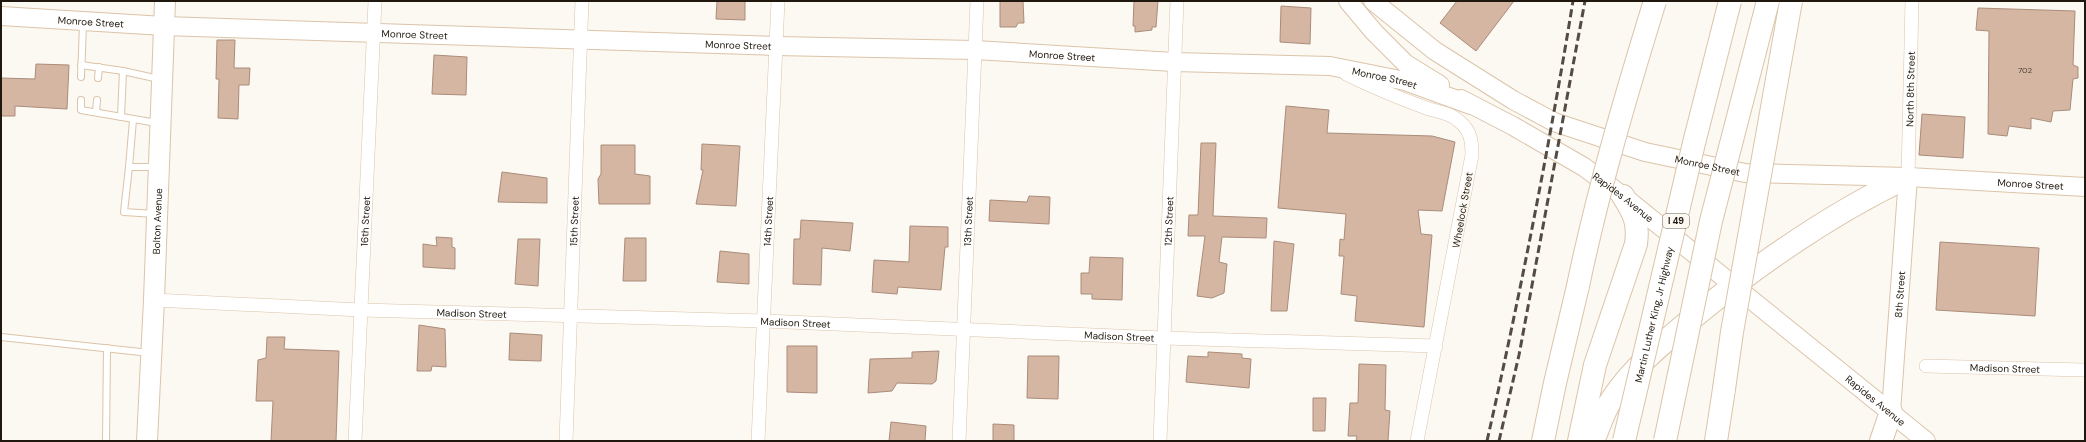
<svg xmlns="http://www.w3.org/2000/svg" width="2086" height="442" font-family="'DM Sans',sans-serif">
<rect width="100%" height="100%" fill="#fcf8f2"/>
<g fill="#d5b6a3" stroke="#aa8c7a">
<polygon points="717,1 745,1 745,20 716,19"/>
<polygon points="1000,1 1023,1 1024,23 1018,23 1016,27 1000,27"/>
<polygon points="1134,1 1158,1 1156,27 1152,27 1152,30 1135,32 1135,26 1133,26"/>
<polygon points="1457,1 1514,1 1476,51 1440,23"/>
<polygon points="1281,6 1311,8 1310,44 1280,42"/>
<polygon points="1978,8 2075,11 2073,65 2078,67 2078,78 2073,79 2070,110 2053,111 2051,122 2031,118 2031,129 2009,126 2007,136 1988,134 1989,31 1976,30"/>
<polygon points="217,40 235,40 234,68 250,68 249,85 239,85 238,119 218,118 219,79 216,79"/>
<polygon points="434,55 467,57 466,95 432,94"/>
<polygon points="36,64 69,65 67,109 15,106 15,116 1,116 1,78 35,79"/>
<polygon points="1286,106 1329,110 1327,133 1432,136 1455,142 1442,211 1418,210 1421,234 1432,235 1424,327 1355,321 1357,296 1341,294 1344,256 1339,256 1340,239 1344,240 1346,214 1278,208"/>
<polygon points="1922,114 1965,117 1963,158 1919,155"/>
<polygon points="1201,143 1216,143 1213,216 1267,218 1266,238 1222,237 1219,262 1227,264 1224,293 1212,298 1197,296 1205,236 1188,236 1189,215 1198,215"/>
<polygon points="702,144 740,146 736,206 696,204 703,170 701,170"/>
<polygon points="601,145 635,145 635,174 650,176 650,204 599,204 598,179 601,174"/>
<polygon points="502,172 547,178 547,203 498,202"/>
<polygon points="1029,196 1050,197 1049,224 989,221 990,200 1027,202"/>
<polygon points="801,220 853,223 850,251 822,248 821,285 793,284 794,239 800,239"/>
<polygon points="910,226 948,227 948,247 945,247 941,290 898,287 897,294 872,292 874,260 909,262"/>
<polygon points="436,237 452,238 452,247 455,248 455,269 423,267 423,244 437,246"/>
<polygon points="625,238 646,238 646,281 623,281"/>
<polygon points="518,239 540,239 538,286 515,284"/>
<polygon points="1274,241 1294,244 1287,311 1271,311"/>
<polygon points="1940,242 2039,248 2035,316 1936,310"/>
<polygon points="720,251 749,254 749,284 717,282"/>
<polygon points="1090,257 1123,258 1122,300 1092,299 1092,294 1081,294 1081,273 1089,273"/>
<polygon points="419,325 445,329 446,367 432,366 431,371 417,371"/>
<polygon points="510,333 542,335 541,361 509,360"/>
<polygon points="267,337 285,337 284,349 339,351 336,441 271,441 273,401 256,401 258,360 266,358"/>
<polygon points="787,346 817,346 817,393 787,392"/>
<polygon points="939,351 936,381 932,384 897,383 892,391 868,393 870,359 912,358 912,352"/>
<polygon points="1208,352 1242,354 1242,358 1251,359 1249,388 1186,382 1188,356 1208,357"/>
<polygon points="1028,356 1059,356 1058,399 1027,398"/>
<polygon points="1359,364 1386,365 1385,410 1390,411 1388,441 1356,441 1357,436 1348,436 1350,403 1358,403"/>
<polygon points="1313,398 1326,398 1325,431 1313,431"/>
<polygon points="891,422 926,426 925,441 889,441"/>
<polygon points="993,424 1014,425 1014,441 993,441"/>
</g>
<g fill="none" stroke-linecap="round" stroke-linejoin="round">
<defs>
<g id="lane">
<polyline points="81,65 123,71 121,117"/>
<polyline points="123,71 159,79"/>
<polyline points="81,77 83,24"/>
<polyline points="98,78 99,67"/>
<polyline points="81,100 81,110 157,123"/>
<polyline points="96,112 97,100"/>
<polyline points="133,120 129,167 157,167"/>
<polyline points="129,167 124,212 155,214"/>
<polyline points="1,337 150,353"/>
<polyline points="106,441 107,348"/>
</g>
<g id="street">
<path d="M1346,74C1372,87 1399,98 1426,108C1438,112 1451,113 1460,122C1471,131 1472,142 1472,155L1417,441"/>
<path id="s1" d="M1908,177L1912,1"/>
<path id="s2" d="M154,300L361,310L764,321L1164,338L1436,346"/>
<path id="s3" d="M1926,366L2085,370"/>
<path id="s4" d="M355,441L375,1"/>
<path id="s5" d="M566,441L582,1"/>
<path id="s6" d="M758,441L778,1"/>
<path id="s7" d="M959,441L977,1"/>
<path id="s8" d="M1160,441L1177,1"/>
</g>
<g id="secondary">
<polyline points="1348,1 1374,32 1406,64 1440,85"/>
<path id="s9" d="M1373,1L1435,51L1513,100L1554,122L1645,152L1745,173L1908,177L2085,187"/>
<path id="s10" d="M1,16L164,26L776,46L975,50L1174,62L1330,66L1405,81L1471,105"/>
<path id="s11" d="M1461,99L1513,126L1584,167L1623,196L1926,441"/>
<path id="s12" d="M1891,412L1908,177"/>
</g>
<g id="primary">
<path id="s13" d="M147,441L154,300L165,1"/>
</g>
<g id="highway">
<polyline points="1543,441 1555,383 1578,286"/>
<path d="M1579,441L1595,365L1636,244C1639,222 1634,214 1623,196"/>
<path d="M1593,441C1599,428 1603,412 1612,399C1633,367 1665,341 1695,316C1760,263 1832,213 1908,177"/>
<polyline points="1716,441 1724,389"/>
<polyline points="1881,441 1891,412"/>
</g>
</defs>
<use href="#lane" stroke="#dbc4a9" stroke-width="8"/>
<use href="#street" stroke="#dbc4a9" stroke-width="14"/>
<use href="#secondary" stroke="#dbc4a9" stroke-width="20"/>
<use href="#primary" stroke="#dbc4a9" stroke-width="22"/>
<use href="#highway" stroke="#dbc4a9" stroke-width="24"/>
<use href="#lane" stroke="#fff" stroke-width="6"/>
<use href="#street" stroke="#fff" stroke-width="13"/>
<use href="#secondary" stroke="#fff" stroke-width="18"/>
<use href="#primary" stroke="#fff" stroke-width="20"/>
<use href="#highway" stroke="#fff" stroke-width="22"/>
<g stroke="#544c43" stroke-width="3" stroke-dasharray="8 4" stroke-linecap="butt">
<path d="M1487,441C1520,295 1549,148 1573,1"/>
<polyline points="1499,441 1519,355 1585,1"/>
</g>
<defs>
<g id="highway-bridge">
<path d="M1578,286C1598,190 1626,95 1655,1"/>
<polyline points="1724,389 1732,332 1791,1"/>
<path id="s14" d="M1624,441L1694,143L1730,1"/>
<polyline points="1665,441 1711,221 1768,1"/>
</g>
</defs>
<use href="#highway-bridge" stroke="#dbc4a9" stroke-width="24" stroke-linecap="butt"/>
<use href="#highway-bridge" stroke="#fff" stroke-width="22"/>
</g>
<g text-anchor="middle" stroke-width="3" stroke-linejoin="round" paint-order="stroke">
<g font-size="8" fill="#4d4033">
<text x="2025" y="73">702</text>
</g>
<rect fill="#fcf8f2" stroke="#625b52" stroke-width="1" x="1663" y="214" width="26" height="14" rx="3"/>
<g font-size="9" font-weight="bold" fill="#20180e">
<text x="1676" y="224">I 49</text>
</g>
<g font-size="10" fill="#20180e" stroke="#fcf8f2">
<text dy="4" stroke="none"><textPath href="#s10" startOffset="90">Monroe Street</textPath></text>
<text dy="4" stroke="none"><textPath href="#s10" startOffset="414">Monroe Street</textPath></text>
<text dy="4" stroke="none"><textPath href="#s10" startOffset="738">Monroe Street</textPath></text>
<text dy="4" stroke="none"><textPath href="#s10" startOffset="1062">Monroe Street</textPath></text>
<text dy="4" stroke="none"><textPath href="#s10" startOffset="1386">Monroe Street</textPath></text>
<text dy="4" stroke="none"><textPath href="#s1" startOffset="88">North 8th Street</textPath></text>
<text dy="4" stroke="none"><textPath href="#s9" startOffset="378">Monroe Street</textPath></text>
<text dy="4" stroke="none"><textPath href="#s9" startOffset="702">Monroe Street</textPath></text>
<text dy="4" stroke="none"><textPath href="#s11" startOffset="190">Rapides Avenue</textPath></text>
<text transform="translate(1462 210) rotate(-80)" y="4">Wheelock Street</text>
<text dy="4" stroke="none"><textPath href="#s13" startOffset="220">Bolton Avenue</textPath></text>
<text dy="4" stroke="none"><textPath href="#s4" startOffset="220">16th Street</textPath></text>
<text dy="4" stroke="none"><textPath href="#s5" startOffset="220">15th Street</textPath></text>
<text dy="4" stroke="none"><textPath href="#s6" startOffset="220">14th Street</textPath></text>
<text dy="4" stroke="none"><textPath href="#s7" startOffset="220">13th Street</textPath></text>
<text dy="4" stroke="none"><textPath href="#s8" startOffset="220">12th Street</textPath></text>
<text dy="4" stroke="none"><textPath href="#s12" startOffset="118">8th Street</textPath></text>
<text dy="4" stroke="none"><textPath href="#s2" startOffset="318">Madison Street</textPath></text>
<text dy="4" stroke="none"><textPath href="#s14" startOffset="130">Martin Luther King, Jr Highway</textPath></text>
<text dy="4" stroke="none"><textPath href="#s2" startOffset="642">Madison Street</textPath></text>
<text dy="4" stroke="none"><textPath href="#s2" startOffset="966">Madison Street</textPath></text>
<text dy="4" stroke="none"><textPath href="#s3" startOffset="79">Madison Street</textPath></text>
<text dy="4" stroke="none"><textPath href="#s11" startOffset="514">Rapides Avenue</textPath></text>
</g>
</g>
<rect width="2086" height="442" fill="none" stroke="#20180e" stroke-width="4"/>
</svg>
